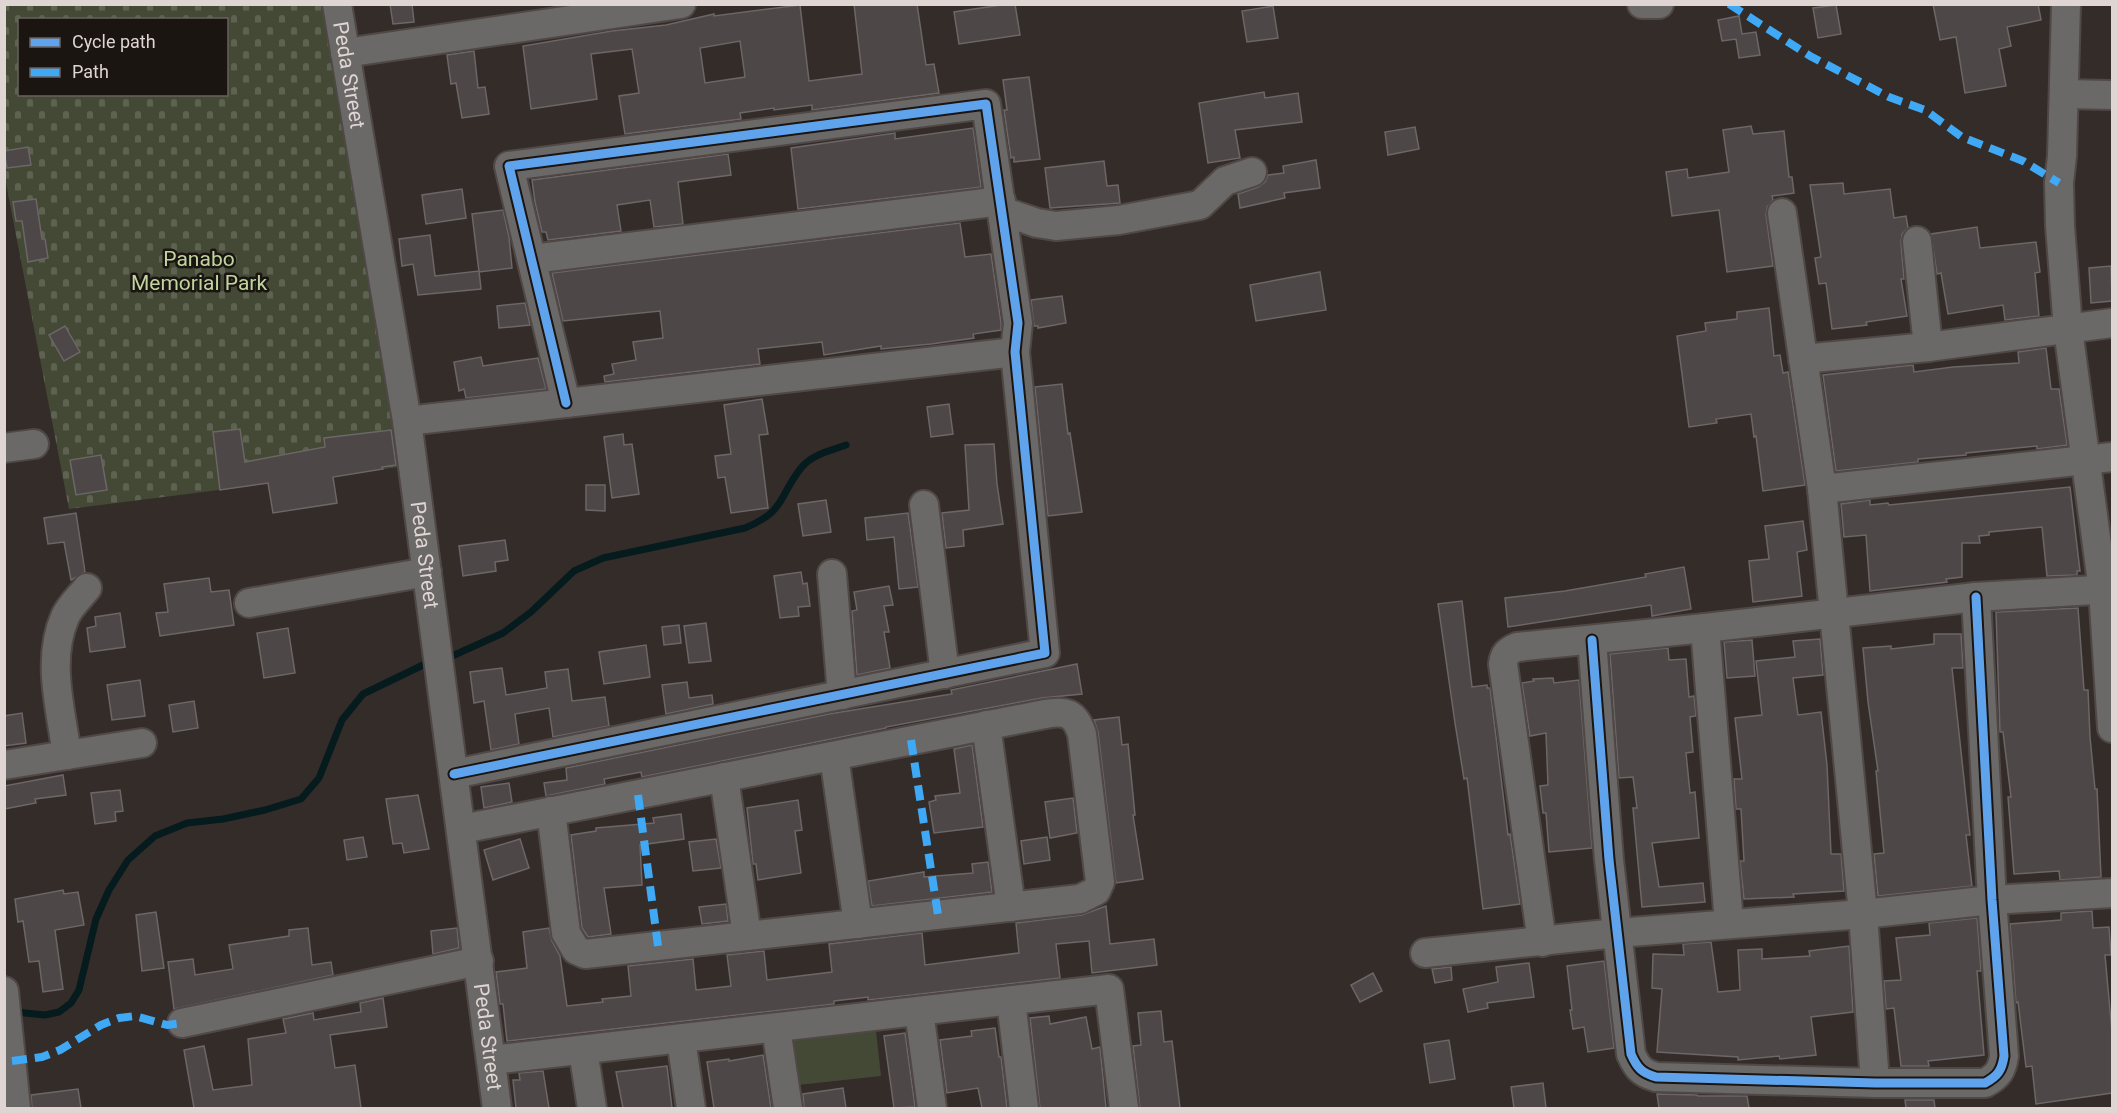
<svg xmlns="http://www.w3.org/2000/svg" width="2117" height="1113" font-family="Roboto,sans-serif">
<defs>
<pattern id="cemetery-stones" width="16" height="16" patternUnits="userSpaceOnUse" patternTransform="scale(1.5)"><rect width="16" height="16" fill="#434935"/><path d="M2 7V4a2 2 0 0 1 4 0v3zM10 15v-3a2 2 0 0 1 4 0v3z" fill="#5e6251"/></pattern>
</defs>
<rect width="100%" height="100%" fill="#342c29"/>
<path fill="url(#cemetery-stones)" fill-rule="evenodd" d="M4,5H330L407,466L69,509L5,178ZM20,20H226V94H20Z"/>
<polygon fill="#434935" points="876,1031 881,1076 798,1085 792,1040"/>
<g fill="none" stroke-linecap="round" stroke-linejoin="round">
<g stroke="#051b1d" stroke-width="7">
<path d="M450,657L503,633L531,612L574,571L603,558L745,528C786,511 778,497 801,468C812,454 830,451 846,445"/>
<polyline points="15,1012 45,1015 59,1012 71,1003 79,990 96,919 109,890 128,860 155,836 187,823 223,819 265,810 301,799 319,778 342,720 363,694 423,665"/>
</g>
</g>
<g fill="#4d4748" stroke="#6c6667" stroke-width="1.5" fill-rule="evenodd">
<polygon points="390,4 412,4 414,22 393,24"/>
<path d="M854,4H917L926,65L934,64L939,93L812,110V105L774,110V108L740,113L741,119L625,134L619,96L639,93L632,49L591,54L597,99L531,109L523,46L612,31L666,25L714,14V16L800,5L809,81L862,74ZM740,41L745,77L705,83L700,48Z"/>
<polygon points="1008,4 1015,4 1020,35 959,44 954,12"/>
<polygon points="1933,4 2038,4 2041,20 2007,27 2011,46 1999,49 2006,86 1965,93 1956,37 1940,40"/>
<polygon points="1836,5 1841,34 1818,38 1813,8"/>
<polygon points="1273,6 1278,38 1247,42 1242,11"/>
<polygon points="1739,16 1742,34 1756,32 1760,55 1739,58 1736,39 1722,41 1718,20"/>
<polygon points="474,51 478,88 485,87 489,114 462,118 456,83 451,84 447,55"/>
<polygon points="1029,77 1040,159 1014,162 1014,157 1011,158 1004,110 1007,110 1003,80"/>
<polygon points="1264,92 1265,98 1298,93 1302,122 1235,130 1240,158 1208,163 1199,103"/>
<polygon points="1751,126 1753,134 1784,131 1789,177 1792,177 1794,193 1772,196 1773,200 1767,207 1766,215 1773,266 1727,272 1719,210 1672,216 1666,172 1687,169 1688,178 1729,172 1723,130"/>
<polygon points="1415,127 1419,149 1388,155 1385,132"/>
<polygon points="973,128 981,187 798,209 791,148 895,133 895,139"/>
<polygon points="28,147 31,165 7,168 4,151"/>
<polygon points="728,154 731,175 678,182 683,224 654,227 650,200 617,205 621,231 548,240 546,232 542,232 535,202 532,180"/>
<polygon points="1316,160 1320,188 1284,193 1285,198 1240,208 1238,194 1258,187 1265,182 1268,175 1284,173 1283,166"/>
<polygon points="1104,161 1107,186 1118,185 1120,203 1050,208 1045,168"/>
<polygon points="1843,183 1844,194 1890,189 1894,218 1906,216 1908,228 1902,234 1901,243 1904,279 1901,279 1907,316 1866,322 1867,325 1832,329 1826,283 1819,284 1815,258 1821,257 1810,185"/>
<polygon points="462,189 466,218 426,224 422,195"/>
<polygon points="36,199 42,239 45,239 48,258 28,262 22,221 16,221 13,202"/>
<polygon points="503,210 509,237 512,268 479,272 472,214"/>
<polygon points="960,223 965,257 991,254 1001,323 1001,330 973,334 974,338 931,344 881,349 881,346 824,355 822,342 758,349 760,364 605,382 604,376 614,374 612,364 636,360 633,342 663,338 660,311 563,321 552,273"/>
<polygon points="1977,227 1980,248 2036,242 2040,272 2035,273 2039,316 2005,320 2003,305 1948,314 1941,273 1937,274 1931,234"/>
<polygon points="430,235 435,276 479,271 481,289 418,295 413,264 402,266 399,239"/>
<polygon points="2111,266 2112,301 2091,303 2089,268"/>
<polygon points="1320,272 1326,310 1256,321 1250,285"/>
<polygon points="1062,296 1066,323 1038,328 1038,326 1034,326 1031,300"/>
<polygon points="525,303 530,325 499,328 497,306"/>
<polygon points="1769,308 1774,356 1780,355 1783,373 1788,372 1805,485 1763,491 1756,436 1754,437 1751,414 1716,419 1717,423 1689,427 1677,336 1706,331 1705,323 1737,319 1737,312"/>
<polygon points="65,326 80,352 64,361 49,335"/>
<polygon points="2046,348 2051,389 2059,389 2067,445 2037,449 2037,446 1966,453 1966,455 1918,459 1918,462 1836,471 1823,375 1913,365 1914,372 1953,367 2019,363 2018,352"/>
<polygon points="481,357 483,366 538,358 546,389 466,398 464,389 459,391 454,362"/>
<polygon points="1062,384 1068,434 1070,433 1082,512 1048,516 1035,387"/>
<polygon points="762,399 768,434 759,435 768,508 731,513 725,477 718,478 715,456 731,454 724,405"/>
<polygon points="949,404 953,434 931,437 927,407"/>
<polygon points="240,429 245,462 325,447 324,438 391,430 396,465 382,467 383,469 333,477 337,503 273,513 268,483 220,490 213,432"/>
<polygon points="623,434 624,445 632,444 639,494 612,498 604,437"/>
<polygon points="994,444 997,484 1003,524 963,530 964,546 946,548 942,513 969,510 965,445"/>
<polygon points="101,455 107,490 76,495 70,460"/>
<polygon points="586,485 605,485 605,511 586,510"/>
<polygon points="2070,487 2080,571 2077,571 2077,575 2047,576 2042,527 1989,532 1989,535 1979,536 1980,543 1962,543 1962,577 1946,579 1947,582 1870,591 1866,535 1844,537 1841,504 1870,500 1870,505 1888,503 1889,505"/>
<polygon points="826,500 831,532 803,536 798,504"/>
<polygon points="76,513 85,572 71,580 64,542 48,544 44,518"/>
<polygon points="908,513 918,587 899,589 894,537 867,540 865,518"/>
<polygon points="1803,521 1807,550 1797,552 1802,596 1753,602 1749,561 1769,559 1765,526"/>
<polygon points="505,540 508,560 495,562 496,571 463,576 459,546"/>
<polygon points="1684,567 1691,609 1652,616 1651,605 1508,627 1505,598 1565,591 1646,577 1645,574"/>
<polygon points="801,572 803,584 807,583 810,606 798,607 799,616 780,618 774,576"/>
<polygon points="209,578 211,592 229,590 234,625 160,636 156,613 168,612 164,584"/>
<polygon points="889,586 893,605 884,606 889,632 884,632 890,668 857,675 852,611 857,610 854,592"/>
<polygon points="1462,601 1472,687 1487,685 1487,688 1490,688 1508,835 1510,834 1520,904 1483,909 1467,778 1464,779 1455,723 1438,604"/>
<polygon points="2078,608 2084,690 2088,690 2090,737 2095,789 2097,789 2101,877 2060,880 2059,871 2014,874 2008,797 2011,797 2003,732 2000,732 1996,612"/>
<polygon points="120,613 125,647 90,652 87,628 96,626 95,617"/>
<polygon points="706,623 711,661 689,663 684,626"/>
<polygon points="679,625 681,643 664,645 662,627"/>
<polygon points="288,628 295,673 264,678 257,633"/>
<polygon points="1934,634 1961,634 1963,668 1952,668 1970,835 1966,835 1972,886 1878,896 1874,854 1884,853 1876,771 1878,771 1868,702 1863,648 1891,646 1891,649 1934,644"/>
<polygon points="1820,639 1823,675 1793,678 1798,715 1821,712 1827,765 1831,854 1841,854 1844,891 1793,894 1794,897 1744,899 1740,861 1744,861 1741,809 1736,809 1734,779 1742,779 1735,718 1762,715 1756,661 1795,657 1793,641"/>
<polygon points="1752,640 1755,676 1727,678 1724,642"/>
<polygon points="646,645 650,677 604,684 599,652"/>
<polygon points="1668,648 1669,660 1686,659 1689,697 1694,696 1696,716 1690,717 1693,752 1686,753 1690,793 1695,792 1699,838 1652,843 1659,887 1703,883 1705,902 1642,907 1633,808 1637,808 1633,777 1619,778 1610,654"/>
<polygon points="1077,664 1082,694 1042,698 886,727 886,728 642,777 641,772 604,779 605,784 546,796 544,783 567,780 566,768 829,714 952,694 951,690"/>
<polygon points="502,668 506,695 547,688 545,672 568,669 572,701 605,697 609,726 553,737 549,708 515,714 519,744 491,750 484,701 474,703 470,672"/>
<polygon points="1553,678 1554,683 1579,680 1592,848 1549,852 1546,813 1543,813 1540,786 1548,785 1546,733 1530,736 1522,683 1534,681 1533,679"/>
<polygon points="140,680 145,716 112,720 107,685"/>
<polygon points="687,682 689,698 712,695 713,704 666,714 662,685"/>
<polygon points="194,701 198,728 173,732 169,705"/>
<polygon points="22,713 26,743 4,746 4,716"/>
<polygon points="1119,717 1122,745 1128,744 1135,815 1133,815 1143,879 1116,883 1098,732 1094,720"/>
<polygon points="972,745 983,827 934,833 929,802 936,800 935,796 960,793 954,749"/>
<polygon points="63,775 66,795 35,799 36,803 4,809 4,786"/>
<polygon points="509,783 512,802 484,808 481,787"/>
<polygon points="120,790 123,811 115,812 116,821 95,824 91,793"/>
<polygon points="418,795 429,849 404,853 402,843 393,844 386,799"/>
<polygon points="1073,798 1077,833 1050,838 1045,802"/>
<polygon points="798,800 802,830 795,831 801,873 758,880 756,864 753,864 747,808"/>
<polygon points="681,814 684,839 640,845 642,885 604,888 611,934 588,937 582,928 571,835 596,831 596,828 654,823 653,818"/>
<polygon points="363,837 367,857 347,860 344,840"/>
<polygon points="1047,837 1050,860 1024,864 1021,841"/>
<polygon points="520,839 529,868 493,880 484,850"/>
<polygon points="716,839 721,868 693,871 689,842"/>
<polygon points="988,862 992,892 872,906 868,881 924,872 924,877 973,873 972,864"/>
<polygon points="63,890 64,894 78,892 84,925 55,930 63,989 43,992 39,961 29,962 23,921 18,922 15,899"/>
<polygon points="726,904 728,921 702,924 699,907"/>
<polygon points="1106,906 1110,944 1154,939 1157,965 1092,973 1089,941 1056,944 1060,978 868,1000 868,997 834,1001 834,1004 507,1041 503,1004 500,1004 496,972 527,968 523,932 549,928 552,941 560,956 567,1006 603,1002 602,999 631,996 628,966 693,959 696,990 731,986 727,955 764,951 767,980 832,972 829,944 922,933 925,965 1019,953 1016,923 1082,915"/>
<polygon points="2092,911 2093,928 2109,927 2111,955 2105,955 2112,1032 2112,1093 2036,1104 2032,1066 2026,1067 2018,1002 2016,1003 2010,924 2061,920 2061,913"/>
<polygon points="156,912 164,968 142,971 136,915"/>
<polygon points="1977,918 1981,971 1977,971 1984,1055 1928,1061 1929,1066 1901,1066 1894,1008 1886,1009 1884,981 1901,980 1896,938 1930,935 1929,923"/>
<polygon points="308,928 312,965 331,962 333,975 174,1009 168,962 193,959 195,975 233,969 229,945 289,936 289,930"/>
<polygon points="457,928 459,948 433,954 431,931"/>
<polygon points="1711,942 1718,992 1740,990 1738,950 1762,949 1762,959 1810,956 1809,951 1849,946 1853,1012 1811,1017 1816,1055 1780,1059 1779,1056 1738,1060 1738,1057 1657,1052 1662,989 1652,988 1653,954 1684,955 1683,944"/>
<polygon points="1604,961 1614,1048 1588,1052 1584,1027 1573,1029 1570,1010 1572,1010 1567,966"/>
<polygon points="1529,963 1534,997 1487,1003 1488,1008 1468,1012 1463,989 1498,982 1496,967"/>
<polygon points="1451,967 1452,980 1435,983 1432,969"/>
<polygon points="1373,973 1382,991 1360,1002 1351,985"/>
<polygon points="383,998 387,1027 330,1035 335,1068 355,1065 361,1108 194,1108 184,1050 204,1046 213,1090 252,1085 248,1039 286,1033 283,1019 313,1013 314,1020 361,1012 360,1003"/>
<polygon points="1161,1011 1164,1042 1172,1041 1180,1108 1140,1108 1133,1046 1141,1045 1138,1013"/>
<polygon points="1049,1016 1050,1024 1086,1017 1092,1049 1100,1047 1106,1108 1040,1108 1030,1018"/>
<polygon points="995,1028 999,1057 1001,1057 1007,1108 982,1108 978,1088 947,1093 940,1040 972,1036 971,1031"/>
<polygon points="905,1033 915,1107 894,1108 884,1036"/>
<polygon points="1449,1040 1455,1079 1430,1083 1424,1044"/>
<polygon points="763,1055 771,1108 714,1108 707,1062 729,1059 729,1061"/>
<polygon points="667,1066 672,1108 623,1108 616,1072"/>
<polygon points="543,1071 549,1108 516,1108 513,1080 520,1080 519,1073"/>
<polygon points="1543,1083 1546,1108 1514,1108 1511,1087"/>
<polygon points="843,1088 846,1108 804,1108 803,1094"/>
<polygon points="78,1089 81,1108 32,1108 31,1095"/>
<polygon points="1657,1094 1697,1095 1698,1096 1747,1096 1749,1108 1659,1108"/>
<polygon points="1905,1100 1934,1100 1935,1108 1906,1108"/>
</g>
<g fill="none" stroke-linecap="round" stroke-linejoin="round">
<defs>
<g id="minor">
<path id="s1" d="M337,4L407,421L497,1108"/>
<polyline points="1642,4 1659,4"/>
<polyline points="2066,4 2062,156 2059,183 2060,226 2068,329 2103,590 2112,728"/>
<polyline points="345,53 681,4"/>
<polyline points="2064,94 2112,95"/>
<polyline points="1002,211 1037,223 1056,226 1119,220 1200,205 1225,181 1252,172"/>
<polyline points="1782,213 1822,489 1863,914 1875,1083"/>
<polyline points="1917,241 1928,347"/>
<polyline points="532,259 1001,201"/>
<polyline points="1803,359 1928,347 2112,323"/>
<polyline points="407,421 1015,352"/>
<polyline points="4,448 34,444"/>
<polyline points="1822,489 2112,457"/>
<polyline points="924,505 945,674"/>
<polyline points="832,574 842,695"/>
<polyline points="249,603 427,572"/>
<polyline points="1705,628 1729,923"/>
<path d="M1592,640L1609,860L1631,1054C1637,1068 1642,1073 1656,1077L1875,1083H1985C1998,1076 2002,1070 2004,1056L1992,900L1976,597"/>
<polyline points="986,725 1011,907"/>
<path d="M67,755C61,710 46,660 65,617C69,607 80,597 87,588"/>
<polyline points="834,756 858,924"/>
<polyline points="4,765 142,743"/>
<polyline points="454,774 1045,653 1015,352 1018,323 986,104 509,166 566,403"/>
<polyline points="724,777 747,936"/>
<path d="M462,829L1045,714C1066,710 1075,713 1082,734L1100,882L1096,891L1080,899L585,954L576,950L566,933L551,811"/>
<path d="M1542,942L1503,664C1504,654 1508,651 1517,647L1705,628L1976,597L2112,589"/>
<polyline points="1425,953 1617,933 1863,914 1992,900 2112,893"/>
<polyline points="4,991 16,1108"/>
<polyline points="1011,1001 1024,1108"/>
<polyline points="919,1011 932,1108"/>
<polyline points="182,1023 479,961"/>
<polyline points="776,1028 788,1108"/>
<polyline points="681,1039 691,1108"/>
<polyline points="583,1050 592,1108"/>
<polyline points="491,1060 1109,989 1124,1108"/>
</g>
</defs>
<use href="#minor" stroke="#4f4845" stroke-width="32"/>
<use href="#minor" stroke="#6b6868" stroke-width="28"/>
<g stroke="#3fa9f5" stroke-width="8" stroke-dasharray="15 8" stroke-linecap="butt">
<polyline points="1729,4 1810,56 1889,97 1925,110 1962,137 2023,161 2059,183"/>
<polyline points="911,740 938,915"/>
<polyline points="638,795 658,946"/>
<polyline points="12,1061 42,1057 60,1050 101,1025 119,1018 135,1016 167,1025 182,1023"/>
</g>
<defs>
<g id="cycleway">
<path d="M1592,640L1609,860L1631,1054C1637,1068 1642,1073 1656,1077L1875,1083H1985C1998,1076 2002,1070 2004,1056L1992,900L1976,597"/>
<polyline points="454,774 1045,653 1015,352 1018,323 986,104 509,166 566,403"/>
</g>
</defs>
<use href="#cycleway" stroke="#1b1512" stroke-width="13"/>
<use href="#cycleway" stroke="#60a3ed" stroke-width="9"/>
</g>
<g text-anchor="middle" stroke-width="5" stroke-linejoin="round" paint-order="stroke">
<g font-size="21" fill="#dfd5d2" stroke="#1b1512">
<text dy="7" stroke="none"><textPath href="#s1" startOffset="72">Peda Street</textPath></text>
<text dy="7" stroke="none"><textPath href="#s1" startOffset="558">Peda Street</textPath></text>
<text dy="7" stroke="none"><textPath href="#s1" startOffset="1044">Peda Street</textPath></text>
</g>
<g font-size="21" fill="#bfd49e" stroke="#1b1512">
<text x="199" y="266">Panabo<tspan x="199" dy="24">Memorial Park</tspan></text>
</g>
</g>
<rect width="2117" height="1113" fill="none" stroke="#dfd5d2" stroke-width="12"/>
<rect x="18" y="18" width="210" height="78" fill="#1b1512" stroke="#69625f" stroke-width="1.5"/>
<rect x="30" y="38" width="30" height="9" fill="#60a3ed" stroke="#69625f" stroke-width="1.5"/>
<text x="72" y="48" font-size="18" fill="#dfd5d2">Cycle path</text>
<rect x="30" y="68" width="30" height="9" fill="#3fa9f5" stroke="#69625f" stroke-width="1.5"/>
<text x="72" y="78" font-size="18" fill="#dfd5d2">Path</text>
</svg>
